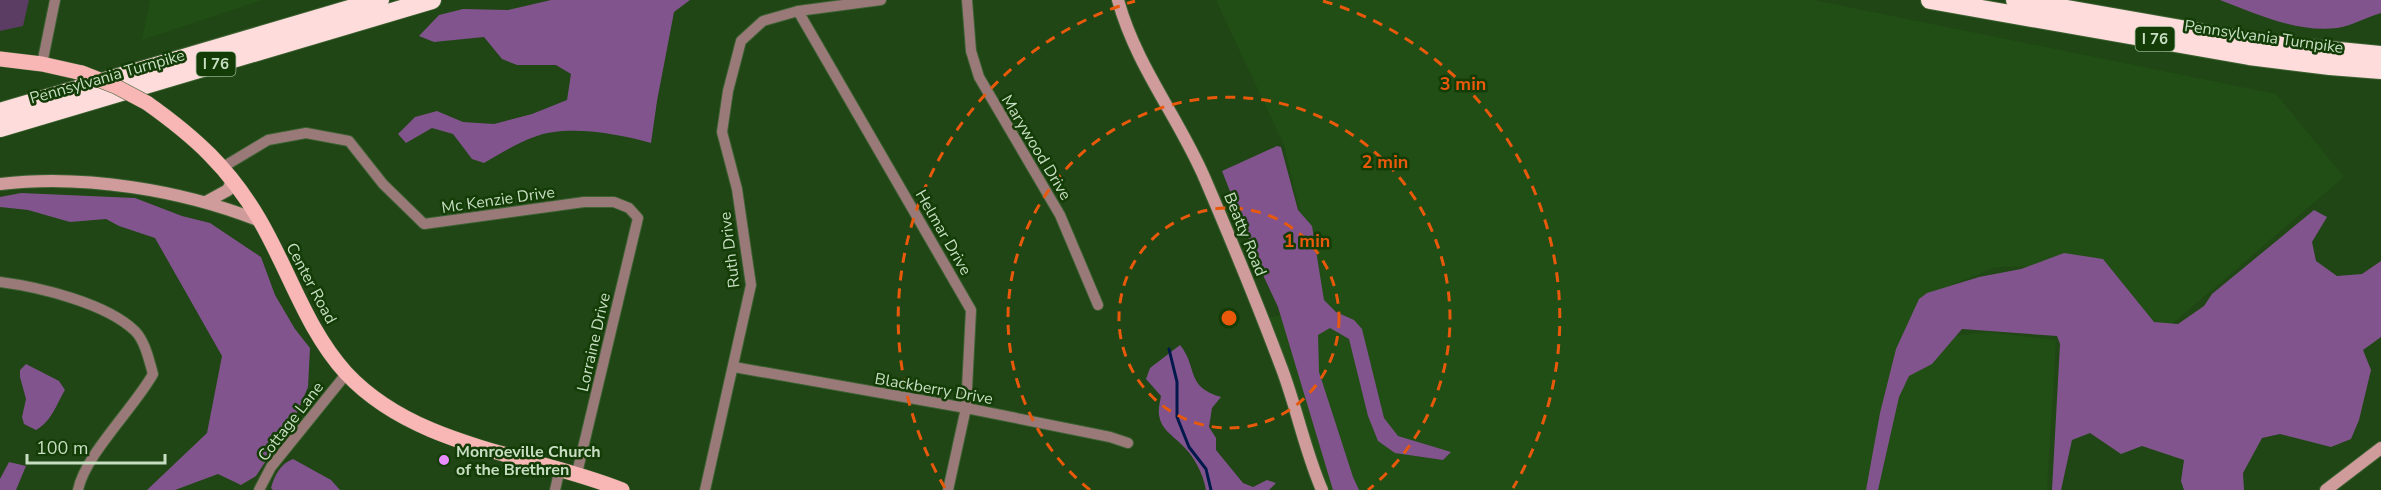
<svg xmlns="http://www.w3.org/2000/svg" width="2381" height="490" font-family="'Nunito Sans',sans-serif">
<rect width="100%" height="100%" fill="#1f4614"/>
<g fill="#214e15">
<polygon points="150,0 262,0 142,40"/>
<polygon points="1216,0 1814,0 2276,94 2344,177 2158,336 2089,266 1996,267 1935,292 1955,336 1988,332 2056,340 2047,490 1322,490 1263,319 1322,306 1284,145"/>
</g>
<polygon fill="#5b3d63" points="0,0 29,0 23,26 0,31"/>
<g fill="#82548d">
<path d="M551,0H690L674,12L657,101L651,143C619,134 567,124 534,137C517,143 500,154 484,163L472,159L453,134L432,128L406,143L398,134L415,117L437,111L463,122L494,124L532,114L567,100L571,74L556,65H517L502,59L484,37L434,42L419,36L439,15L463,9L508,10Z"/>
<path d="M2220,0H2381V13C2367,17 2351,26 2337,28C2297,33 2257,14 2220,0Z"/>
<polygon points="1277,146 1281,147 1298,210 1312,226 1324,300 1336,312 1354,320 1362,329 1384,418 1398,436 1451,452 1443,460 1395,453 1378,441 1368,416 1349,339 1330,328 1318,335 1319,372 1353,477 1359,490 1333,490 1278,307 1263,275 1222,171"/>
<polygon points="21,193 135,198 182,216 210,223 261,257 275,295 295,329 310,348 308,387 296,415 256,476 241,485 218,474 175,490 147,490 207,433 222,356 155,238 119,226 106,219 70,222 28,210 0,207 0,197"/>
<polygon points="2314,210 2327,217 2312,242 2316,261 2337,276 2362,274 2381,261 2381,337 2363,350 2371,370 2359,420 2351,439 2331,447 2280,434 2262,438 2243,473 2244,490 2184,490 2181,481 2184,460 2142,446 2121,454 2090,433 2072,440 2061,490 2052,490 2060,344 2057,336 1962,329 1932,364 1909,376 1899,397 1878,490 1866,490 1880,413 1896,349 1919,299 1927,293 1979,277 2021,269 2064,253 2103,259 2154,322 2178,324 2204,306 2212,294"/>
<path d="M1180,345C1198,367 1185,387 1221,397L1212,408L1209,427L1216,438V450L1243,483L1253,487L1267,480L1276,483L1269,490H1206C1203,473 1194,456 1181,444C1172,435 1161,429 1159,415C1158,409 1160,402 1161,396L1146,379L1150,368Z"/>
<path d="M26,364L59,381L65,390C56,405 52,421 36,430L24,424L22,417L26,399L20,377V370Z"/>
<path d="M293,459L331,480L340,490H273L271,488C274,476 281,463 293,459Z"/>
<polygon points="9,462 26,466 16,490 0,490 0,479"/>
</g>
<g fill="none" stroke-linecap="round" stroke-linejoin="round">
<polyline stroke="#00194c" stroke-width="3" points="1169,349 1177,382 1177,417 1189,447 1206,469 1211,490"/>
<defs>
<g id="street">
<polyline points="967,0 971,51 979,77 1060,215 1098,305"/>
<polyline points="798,11 971,310 966,408 948,490"/>
<polyline points="42,64 55,0"/>
<polyline points="223,167 268,140 306,133 349,141 383,184 424,224 584,202 614,202 629,208 638,218 577,473"/>
<path d="M0,282C39,287 106,303 135,331C145,341 149,360 153,374C134,408 85,455 78,490"/>
<polyline points="734,367 966,408 1110,437 1128,443"/>
<polyline points="259,490 271,467 347,373"/>
<polyline points="555,490 560,468"/>
<polyline points="705,490 751,285 737,189 722,132 728,91 741,41 763,21 798,11 881,0"/>
</g>
<g id="secondary">
<path d="M1118,0C1136,66 1179,118 1205,179C1232,242 1258,305 1282,369C1297,409 1305,451 1322,490"/>
<path d="M0,184C83,174 182,190 260,221"/>
<polyline points="206,202 228,190 233,179"/>
<polyline points="2326,490 2381,448"/>
</g>
<g id="primary">
<polyline points="0,59 42,64 82,73"/>
<path d="M147,103C195,137 229,168 259,219C289,270 306,329 346,373C417,449 531,453 622,490"/>
</g>
<g id="highway">
<polyline points="1930,0 2249,56 2330,66 2381,70"/>
<polyline points="2015,0 2267,44 2381,55"/>
<polyline points="0,112 380,0"/>
<polyline points="0,128 432,0"/>
</g>
</defs>
<use href="#street" stroke="#3d6133" stroke-width="12"/>
<use href="#secondary" stroke="#3d6133" stroke-width="14"/>
<use href="#primary" stroke="#3d6133" stroke-width="16"/>
<use href="#highway" stroke="#3d6133" stroke-width="20"/>
<use href="#street" stroke="#9a7a79" stroke-width="10"/>
<use href="#secondary" stroke="#cf9c9b" stroke-width="12"/>
<use href="#primary" stroke="#f8b6b5" stroke-width="15"/>
<use href="#highway" stroke="#fddcdb" stroke-width="18"/>
<defs>
<polyline id="primary-bridge" points="82,73 115,86 147,103"/>
</defs>
<use href="#primary-bridge" stroke="#3d6133" stroke-width="16" stroke-linecap="butt"/>
<use href="#primary-bridge" stroke="#f8b6b5" stroke-width="15"/>
</g>
<g fill="none" stroke="#e8590c" stroke-width="3" stroke-dasharray="10 8">
<circle cx="1229" cy="318" r="110"/>
<path d="M1090 490A221 221 0 1 1 1368 490"/>
<path d="M945 488A331 331 0 0 1 1135 1M1323 1A331 331 0 0 1 1513 488"/>
</g>
<circle fill="#e88eff" stroke="#143c07" stroke-width="2" cx="444" cy="460" r="6"/>
<g text-anchor="middle" stroke-width="5" stroke-linejoin="round" paint-order="stroke">
<g fill="#143c07" stroke="#91ad8a" stroke-width="1.5">
<rect x="2135.5" y="27" width="39" height="24" rx="4.5"/>
<rect x="196.5" y="52" width="39" height="24" rx="4.5"/>
</g>
<g font-size="15" font-weight="bold" fill="#c7dec2">
<text x="2155" y="44">I 76</text>
<text x="216" y="69">I 76</text>
</g>
<g font-size="16" fill="#c7dec2" stroke="#143c07">
<text transform="translate(2264 36) rotate(8)" y="6">Pennsylvania Turnpike</text>
<text transform="translate(107 76) rotate(-16)" y="6">Pennsylvania Turnpike</text>
<text transform="translate(1037 147) rotate(59)" y="6">Marywood Drive</text>
<text transform="translate(498 199) rotate(-8)" y="6">Mc Kenzie Drive</text>
<text transform="translate(944 232) rotate(60)" y="6">Helmar Drive</text>
<text transform="translate(1246 234) rotate(68)" y="6">Beatty Road</text>
<text transform="translate(729 250) rotate(-97)" y="6">Ruth Drive</text>
<text transform="translate(312 283) rotate(62)" y="6">Center Road</text>
<text transform="translate(593 342) rotate(-77)" y="6">Lorraine Drive</text>
<text transform="translate(934 388) rotate(10)" y="6">Blackberry Drive</text>
<text transform="translate(290 421) rotate(-52)" y="6">Cottage Lane</text>
</g>
<g font-size="16" font-weight="bold" fill="#c7dec2" stroke="#143c07" text-anchor="start">
<text x="456" y="457">Monroeville Church<tspan x="456" dy="18">of the Brethren</tspan></text>
</g>
</g>
<circle cx="1229" cy="318" r="9" fill="#e8590c" stroke="#143c07" stroke-width="3"/>
<g font-size="18" text-anchor="middle" font-weight="bold" fill="#e8590c" stroke="#143c07" stroke-width="5" stroke-linejoin="round" paint-order="stroke">
<text x="1463" y="90">3 min</text>
<text x="1385" y="168">2 min</text>
<text x="1307" y="247">1 min</text>
</g>
<path d="M27 454v9h138v-9" fill="none" stroke="#c7dec2" stroke-width="3"/>
<text x="36" y="454" font-size="18" fill="#c7dec2" stroke="#143c07" stroke-width="4.5" paint-order="stroke">100 m</text>
</svg>
